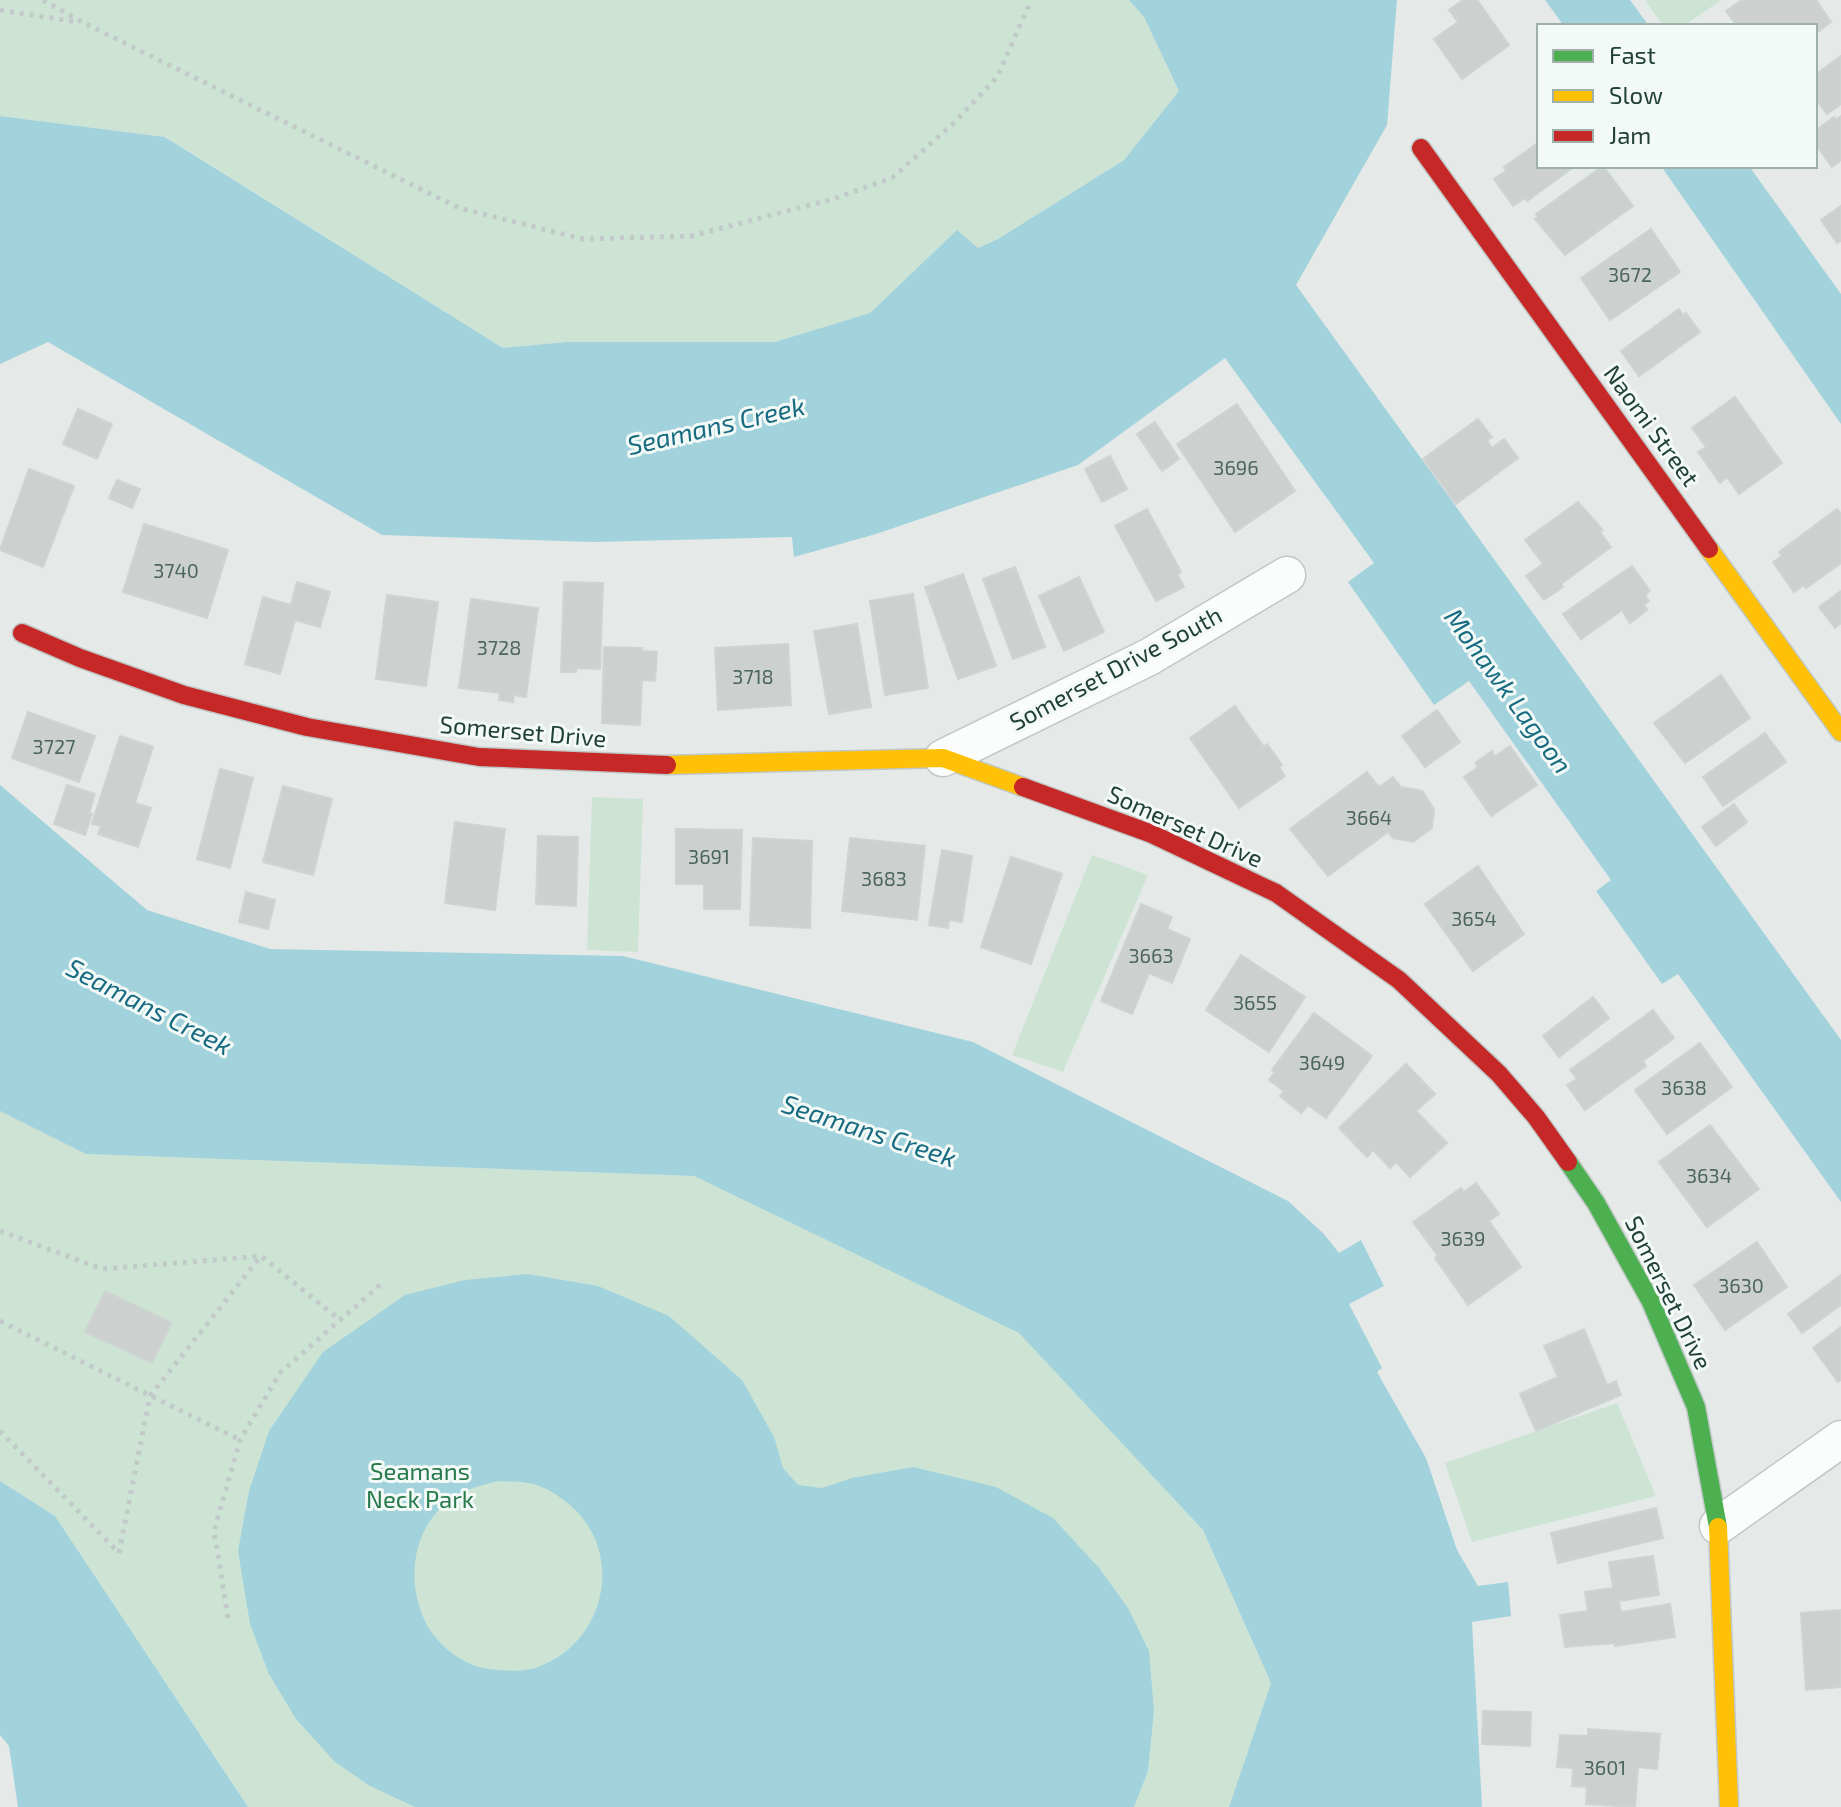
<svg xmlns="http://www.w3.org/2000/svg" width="1841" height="1807" font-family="'Exo 2',sans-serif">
<rect width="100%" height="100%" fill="#e5eae8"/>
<g fill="#cde4d5">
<polygon points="0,0 1129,0 1144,17 1179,91 1124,160 998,239 978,248 956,231 870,313 775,342 566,342 503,348 166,137 0,116"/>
<polygon points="1645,0 1721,0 1684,26 1663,26"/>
<polygon points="592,797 643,799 638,952 587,950"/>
<polygon points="1092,855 1148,875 1063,1072 1012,1055"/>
<polygon points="0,1111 86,1154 694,1176 1019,1332 1203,1530 1271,1683 1229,1807 248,1807 55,1516 0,1481"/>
<polygon points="1617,1403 1656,1496 1472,1542 1445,1463"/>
</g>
<g fill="#a2d2db" fill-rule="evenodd">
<polygon points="1129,0 1397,0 1387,125 1296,285 1841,1040 1841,1202 1678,974 1662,984 1596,891 1611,880 1469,681 1434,705 1348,582 1374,563 1225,358 1078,465 876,534 794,557 792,537 593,542 382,535 48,342 0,364 0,116 165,137 503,348 566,342 775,342 870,313 957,230 978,248 998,239 1124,160 1179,91 1144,17"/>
<polygon points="1545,0 1630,0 1649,26 1564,26"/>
<polygon points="1661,166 1749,166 1841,294 1841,424"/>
<polygon points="0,785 147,910 270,949 623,956 973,1042 1288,1201 1324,1234 1339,1253 1361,1240 1384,1286 1349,1304 1382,1368 1377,1372 1426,1458 1457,1550 1478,1586 1508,1582 1511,1616 1472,1622 1482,1807 1229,1807 1271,1683 1203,1530 1019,1333 694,1176 86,1154 0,1111"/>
<path d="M527,1274L598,1286L669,1316L742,1380L774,1437L783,1468L798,1485L822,1488L852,1478L913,1467L996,1487L1053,1518L1099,1568L1128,1608L1149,1651L1154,1711L1148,1771L1134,1807H415L370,1786L335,1762L296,1719L269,1674L250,1624L238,1551L249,1491L269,1431L323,1352L405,1295L465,1280ZM497,1481C507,1482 518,1481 528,1483C543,1485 558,1495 570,1505C624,1551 607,1638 543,1665C526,1673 507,1671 489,1669C463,1666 435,1644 424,1619C403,1572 416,1512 468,1490C477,1486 488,1484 497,1481Z"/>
<polygon points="0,1481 55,1516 248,1807 18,1807 9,1746 0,1735"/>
</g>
<g fill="#ccd1cf" stroke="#ced4d1" stroke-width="2">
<polygon points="1463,0 1477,0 1509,45 1462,79 1434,39 1458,22 1449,10"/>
<polygon points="1742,0 1816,0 1831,22 1815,34 1815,26 1737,26 1726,11"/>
<polygon points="1841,56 1841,104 1827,114 1817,101 1815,102 1815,75"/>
<polygon points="1841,116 1841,160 1832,167 1815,143 1815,131 1834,117 1836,120"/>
<polygon points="1539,142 1539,166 1575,166 1527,201 1525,198 1513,206 1494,179 1506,171 1504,167"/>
<polygon points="1603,166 1633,206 1565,255 1535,219 1538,217 1536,214"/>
<polygon points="1841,206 1841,241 1837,243 1821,220"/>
<polygon points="1651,229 1680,272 1610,320 1581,278"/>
<polygon points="1679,309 1683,315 1686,313 1700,332 1639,376 1621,351"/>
<polygon points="1735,397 1782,463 1739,494 1727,477 1720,483 1698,452 1706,447 1692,428"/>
<polygon points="1237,404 1295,491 1235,532 1177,444"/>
<polygon points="78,409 112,424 97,459 63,444"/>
<polygon points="1478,419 1492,437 1487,441 1492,448 1504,439 1518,458 1456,504 1423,459"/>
<polygon points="1155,422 1179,459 1162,471 1137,434"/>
<polygon points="1110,456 1127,489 1102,502 1085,469"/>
<polygon points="29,469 74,486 43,567 0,550"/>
<polygon points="117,480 140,489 132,508 109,498"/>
<polygon points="1578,502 1603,530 1600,532 1611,547 1561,584 1563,587 1544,600 1526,576 1543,564 1525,540"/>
<polygon points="1147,509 1181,572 1177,574 1184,587 1156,601 1115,526"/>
<polygon points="1837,509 1841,514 1841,563 1806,588 1804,585 1794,592 1773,562 1782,556 1779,552"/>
<polygon points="144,524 228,550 207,618 123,592"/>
<polygon points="1632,566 1650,591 1645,595 1649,601 1644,605 1647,610 1630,623 1622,610 1581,639 1563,614"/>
<polygon points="1015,567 1045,647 1013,659 983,579"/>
<polygon points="963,574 996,666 958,679 925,587"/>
<polygon points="1079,577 1104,632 1064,651 1039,596"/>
<polygon points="297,582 330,592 320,627 295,620 280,674 245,664 263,597 291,605"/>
<polygon points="564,582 603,583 600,669 576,668 576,672 561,672"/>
<polygon points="1841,591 1841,623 1835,628 1819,607"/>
<polygon points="913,594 928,688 885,695 870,601"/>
<polygon points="387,595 438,602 426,686 376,679"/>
<polygon points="471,599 538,608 526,697 514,695 513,702 499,700 500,693 459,688"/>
<polygon points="857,624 871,707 829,714 814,631"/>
<polygon points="788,644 791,705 718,710 715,648"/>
<polygon points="604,647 642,648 642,651 657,652 655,681 642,680 640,725 602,723"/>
<polygon points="1721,675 1750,718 1685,763 1654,723"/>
<polygon points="1235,706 1264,747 1267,744 1282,765 1279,767 1285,776 1239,808 1190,738"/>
<polygon points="1437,710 1460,742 1425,767 1402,736"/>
<polygon points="28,712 95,736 79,782 12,758"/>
<polygon points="1765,733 1786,762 1723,806 1703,777"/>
<polygon points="120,736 153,747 135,803 151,808 138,847 98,834 101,826 92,824"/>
<polygon points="1510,746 1537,785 1491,816 1464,777 1478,767 1475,763 1492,751 1495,756"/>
<polygon points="220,769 253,778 230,868 197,859"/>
<polygon points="1367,772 1379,787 1393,777 1401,787 1422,791 1434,809 1432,828 1413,842 1393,838 1388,832 1328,876 1290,829"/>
<polygon points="67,785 95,794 89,813 92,814 85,835 54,824"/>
<polygon points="283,786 332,799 313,875 263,862"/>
<polygon points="1734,804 1747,822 1716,846 1702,827"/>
<polygon points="455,822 505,829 495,910 445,903"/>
<polygon points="676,829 742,830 740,909 704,909 704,884 676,884"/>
<polygon points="538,836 578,837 576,906 536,904"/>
<polygon points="753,838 812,841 810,928 750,925"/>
<polygon points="850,838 925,846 917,920 842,911"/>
<polygon points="942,850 972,856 962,922 949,920 948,928 929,925"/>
<polygon points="1011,857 1062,874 1031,964 981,947"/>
<polygon points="1478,866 1524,934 1473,971 1425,904"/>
<polygon points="246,892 275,900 268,929 239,922"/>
<polygon points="1141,904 1172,917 1167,929 1190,939 1172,983 1149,973 1132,1014 1101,1001"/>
<polygon points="1241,955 1305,997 1269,1052 1206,1010"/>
<polygon points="1593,997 1609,1018 1559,1057 1543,1036"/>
<polygon points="1653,1010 1674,1038 1643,1061 1646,1066 1585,1110 1567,1085 1577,1079 1570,1070"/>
<polygon points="1314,1013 1372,1056 1326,1118 1308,1105 1301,1113 1280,1096 1284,1091 1269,1080 1275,1072 1272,1070"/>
<polygon points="1700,1043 1732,1087 1667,1134 1635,1090"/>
<polygon points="1406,1064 1435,1094 1416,1111 1447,1143 1410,1177 1396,1162 1390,1168 1373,1150 1367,1157 1339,1128"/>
<polygon points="1710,1125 1759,1189 1707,1227 1659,1162"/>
<polygon points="1476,1183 1499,1214 1489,1221 1521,1267 1468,1305 1435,1258 1438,1256 1413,1222 1461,1188 1464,1192"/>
<polygon points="1757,1242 1787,1287 1725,1330 1694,1285"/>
<polygon points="1841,1275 1841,1305 1802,1333 1788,1314"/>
<polygon points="105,1291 172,1323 152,1363 85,1332"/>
<polygon points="1841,1327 1841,1380 1838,1382 1813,1348"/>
<polygon points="1584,1329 1607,1385 1616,1381 1621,1395 1536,1431 1520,1394 1558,1377 1544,1346"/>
<polygon points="1656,1508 1663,1538 1558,1563 1551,1533"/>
<polygon points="1653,1556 1659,1595 1619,1601 1621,1612 1670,1604 1675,1637 1615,1646 1615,1643 1565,1647 1560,1615 1588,1611 1585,1592 1613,1588 1609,1562"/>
<polygon points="1841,1610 1841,1687 1806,1690 1801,1613"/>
<polygon points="1483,1711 1531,1712 1530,1746 1482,1744"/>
<polygon points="1588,1729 1660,1734 1657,1769 1638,1767 1635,1807 1586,1804 1587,1787 1572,1786 1573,1768 1557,1767 1560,1735 1588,1736"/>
</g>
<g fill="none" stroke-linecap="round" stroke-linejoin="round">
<defs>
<g id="street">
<polyline points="943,758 1149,657 1287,575"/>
<polyline points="1718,1526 1841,1439"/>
</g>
<polyline id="fast" points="1568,1162 1596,1203 1651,1302 1696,1407 1718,1527"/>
<g id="slow">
<polyline points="1709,549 1841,732"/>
<polyline points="667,765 943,758 1023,787"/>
<polyline points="1718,1527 1729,1807"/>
</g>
<g id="jam">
<polyline points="1421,148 1709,549"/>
<polyline points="22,633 80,658 184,695 307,727 479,757 667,765"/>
<polyline points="1023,787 1152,834 1276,893 1399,980 1499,1074 1536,1117 1568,1162"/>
</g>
</defs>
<use href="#street" stroke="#c2c7c5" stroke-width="39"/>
<use href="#fast" stroke="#c0c8c5" stroke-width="21"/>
<use href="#slow" stroke="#c0c8c5" stroke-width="21"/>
<use href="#jam" stroke="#c0c8c5" stroke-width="21"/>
<g stroke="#c1cac8" stroke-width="5" stroke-dasharray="4 6" stroke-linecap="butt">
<polyline points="43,0 84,23 459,208 583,239 691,236 830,200 892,178 955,122 997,77 1029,5 1029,0"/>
<polyline points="0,10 78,22"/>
<polyline points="0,1231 102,1269 261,1256 340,1320"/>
<polyline points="0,1321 240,1440"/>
<polyline points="0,1431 119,1553"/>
<polyline points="119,1553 150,1396 261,1256"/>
<polyline points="228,1618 214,1531 240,1440 280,1373 381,1284"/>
</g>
<use href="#street" stroke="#fbfcfc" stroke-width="36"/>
<use href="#fast" stroke="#4caf50" stroke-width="18"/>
<use href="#slow" stroke="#ffc107" stroke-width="18"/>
<use href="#jam" stroke="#c62828" stroke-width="18"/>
</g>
<g text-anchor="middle" stroke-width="6" stroke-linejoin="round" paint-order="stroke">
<g font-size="20" fill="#4c655f">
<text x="1630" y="282">3672</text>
<text x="1236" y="475">3696</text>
<text x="176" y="578">3740</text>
<text x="499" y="655">3728</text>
<text x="753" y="684">3718</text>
<text x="54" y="754">3727</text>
<text x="1369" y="825">3664</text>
<text x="709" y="864">3691</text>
<text x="884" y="886">3683</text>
<text x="1474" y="926">3654</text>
<text x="1151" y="963">3663</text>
<text x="1255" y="1010">3655</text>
<text x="1322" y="1070">3649</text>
<text x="1684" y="1095">3638</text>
<text x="1709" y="1183">3634</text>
<text x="1463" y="1246">3639</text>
<text x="1741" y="1293">3630</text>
<text x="1605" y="1775">3601</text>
</g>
<g font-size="24" fill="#214039" stroke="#f3f9f6">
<text transform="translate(1651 426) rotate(54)" y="8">Naomi Street</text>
<text transform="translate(1116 669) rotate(-28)" y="8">Somerset Drive South</text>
<text transform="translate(523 732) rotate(5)" y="8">Somerset Drive</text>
<text transform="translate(1185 827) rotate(24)" y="8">Somerset Drive</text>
<text transform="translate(1668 1293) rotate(64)" y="8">Somerset Drive</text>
</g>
<g font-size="24" fill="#277a4b" stroke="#f3f9f6">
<text x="420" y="1480">Seamans<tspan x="420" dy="28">Neck Park</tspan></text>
</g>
<g font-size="26" font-style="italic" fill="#166b81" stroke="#f3f9f6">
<text transform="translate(716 426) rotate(-13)" y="9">Seamans Creek</text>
<text transform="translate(1508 691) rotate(54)" y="9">Mohawk Lagoon</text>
<text transform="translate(149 1007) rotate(27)" y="9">Seamans Creek</text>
<text transform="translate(869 1131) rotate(18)" y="9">Seamans Creek</text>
</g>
</g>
<rect x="1537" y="24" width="280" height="144" fill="#f3f9f6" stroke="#9fafaa" stroke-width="2"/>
<rect x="1553" y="50" width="40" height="12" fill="#4caf50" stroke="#9fafaa" stroke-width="2"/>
<text x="1609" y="64" font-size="24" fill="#214039">Fast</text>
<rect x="1553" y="90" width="40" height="12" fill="#ffc107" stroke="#9fafaa" stroke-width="2"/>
<text x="1609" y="104" font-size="24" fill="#214039">Slow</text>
<rect x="1553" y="130" width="40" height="12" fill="#c62828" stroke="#9fafaa" stroke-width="2"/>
<text x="1609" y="144" font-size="24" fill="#214039">Jam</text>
</svg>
